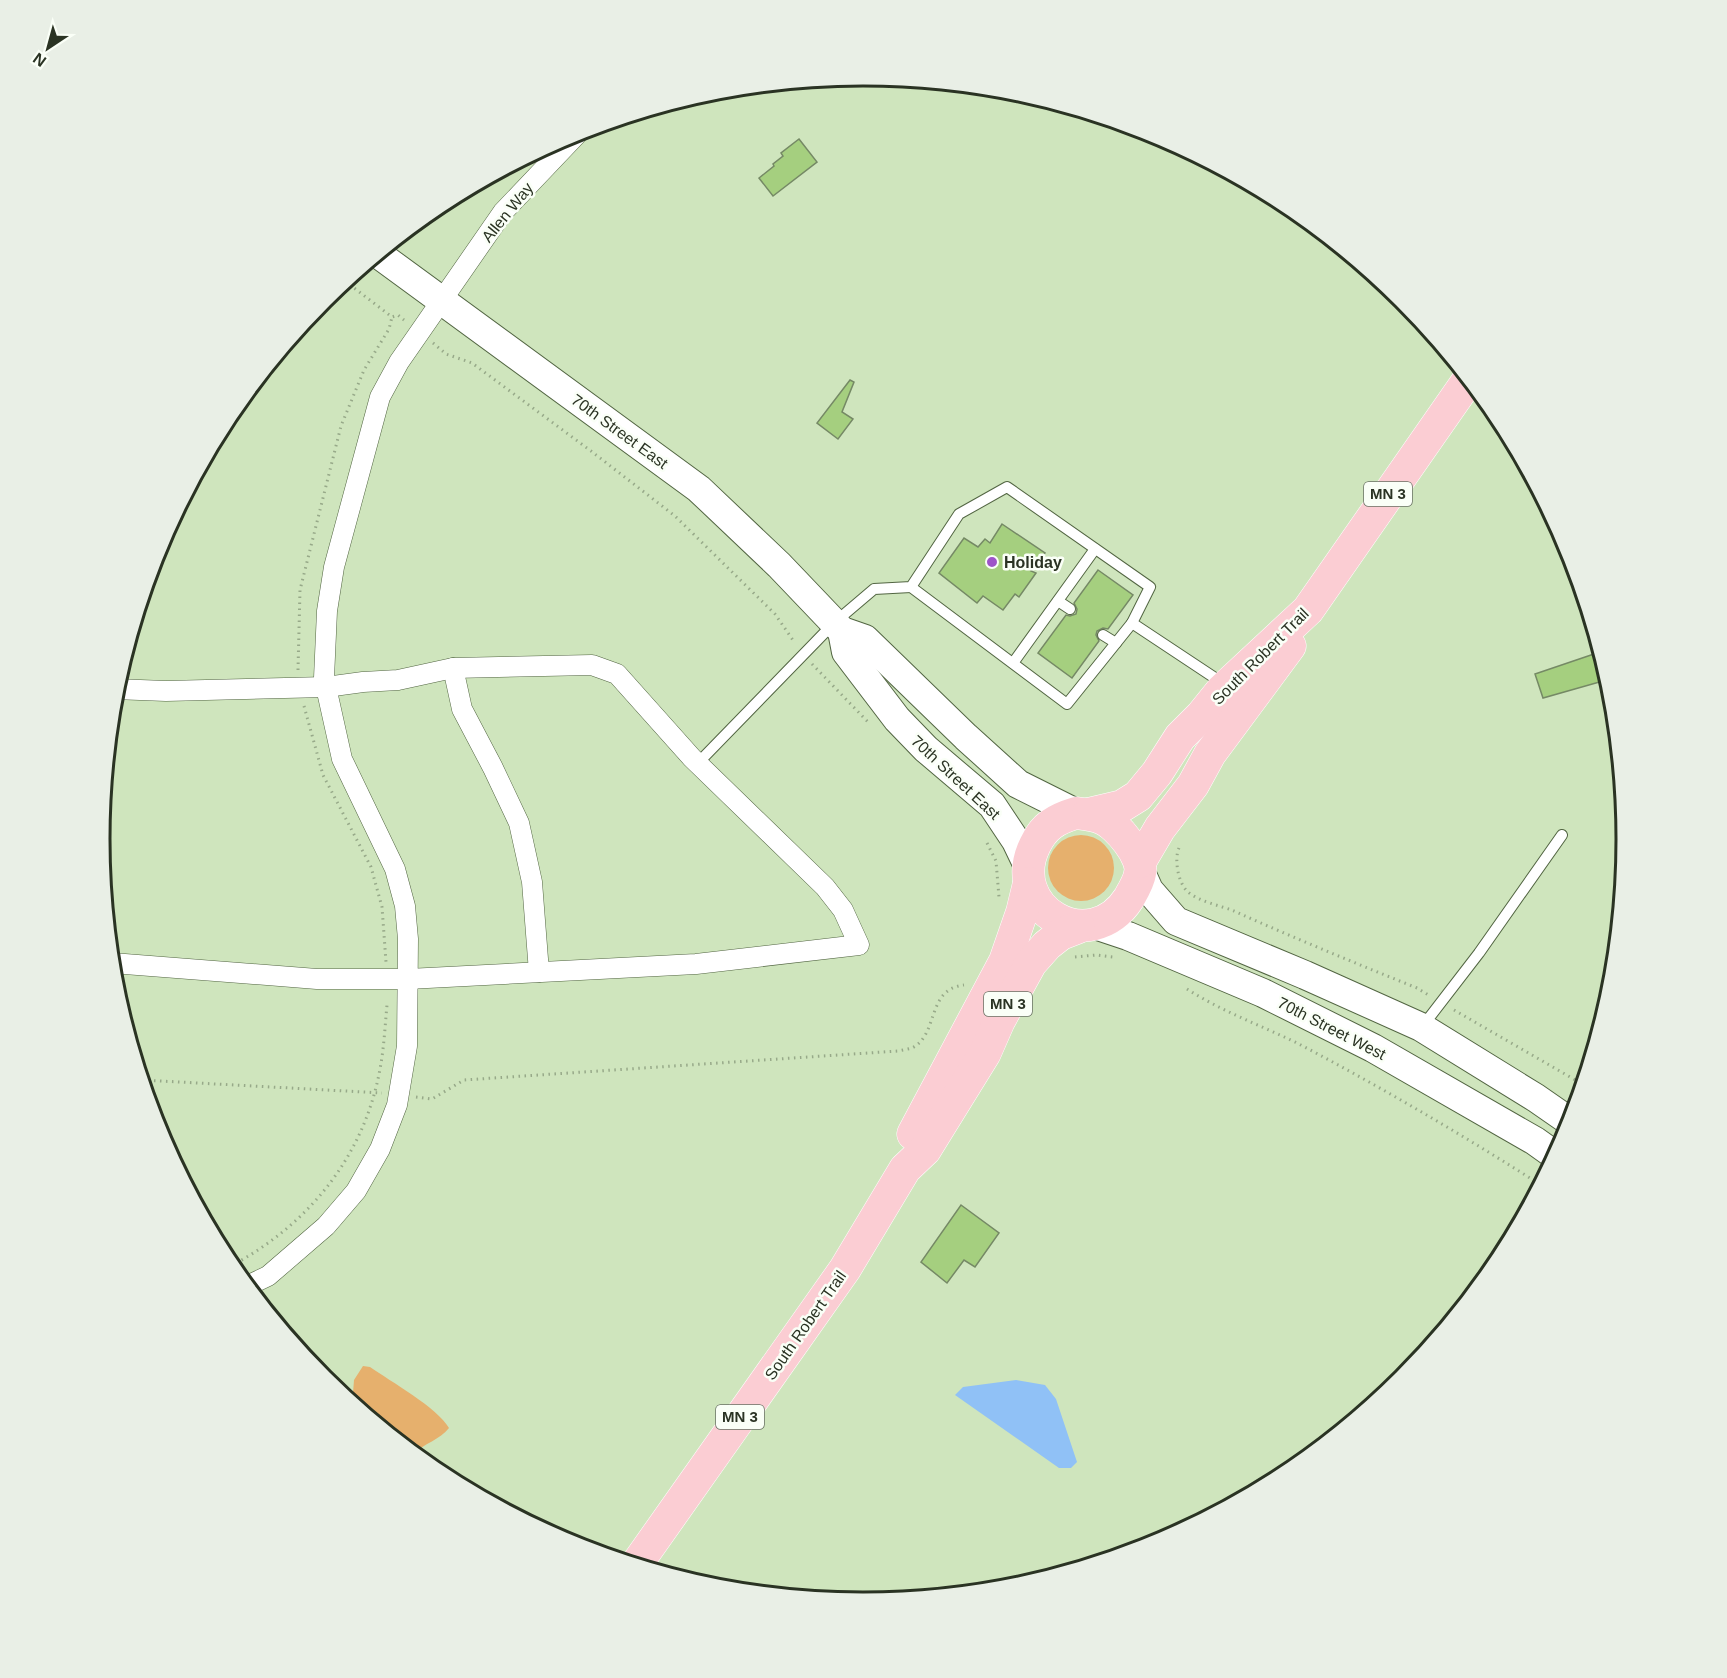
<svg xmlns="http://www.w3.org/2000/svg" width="1727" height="1678" font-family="Arial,sans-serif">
<rect width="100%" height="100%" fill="#cfe5bd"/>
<g fill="#e6b06d">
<circle cx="1081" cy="868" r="33"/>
<path d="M363,1366L370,1367C390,1381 438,1408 449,1428C440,1440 424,1443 414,1454L358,1407L353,1393L354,1380Z"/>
</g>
<polygon fill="#90c1f6" points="1016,1380 1045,1385 1056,1399 1077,1462 1071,1468 1059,1468 955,1395 963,1387"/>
<g fill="#a5cf7f" stroke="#758965" stroke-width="1.5">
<polygon points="799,139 817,162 773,196 759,178 774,166 773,164 783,156 781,153"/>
<polygon points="850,380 854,382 842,412 853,419 838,439 817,423"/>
<polygon points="1002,524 1045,553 1031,571 1036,573 1019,597 1015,594 1003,610 983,596 977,603 939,573 964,538 978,547 985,539 990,543"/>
<polygon points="1098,570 1133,595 1108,629 1103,628 1097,631 1096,635 1099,641 1072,678 1038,653 1066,615 1070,616 1076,614 1077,609 1074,603"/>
<polygon points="1594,654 1603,681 1543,698 1535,674"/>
<polygon points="961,1205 999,1233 975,1267 964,1260 947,1283 921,1262"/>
</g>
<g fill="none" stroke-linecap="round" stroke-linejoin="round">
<defs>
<g id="lane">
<polyline points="911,587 1067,704 1132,623"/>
<polyline points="1058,601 1070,609"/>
<polyline points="1103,635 1116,643"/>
<polyline points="1013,663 1095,549"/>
<polyline points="698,763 834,623 874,589 911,587 959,514 1007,487 1150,587 1132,623 1224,684"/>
<polyline points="1422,1027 1479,953 1562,835"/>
</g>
<g id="street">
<polyline points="453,668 462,709 493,768 519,823 532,882 539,972"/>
<polyline points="112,963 317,979 408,979 696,964 859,945 843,910 825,887 692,758 617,674 592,665 453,668 398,680 363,682 326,687 166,691 114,689"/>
<polyline points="247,1286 268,1276 326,1226 356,1191 380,1149 397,1105 407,1046 408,939 405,906 395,869 342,759 324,678 327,611 334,567 380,397 399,362 503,212 580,131"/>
</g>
<g id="secondary">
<polyline points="378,254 699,489 779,565 842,631 865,639 966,737 1018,784 1076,813"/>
<polyline points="842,631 846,652 897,719 926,749 992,805 1016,841 1028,866"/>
<polyline points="1141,872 1149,890 1176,921 1305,975 1421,1027 1536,1098 1572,1123"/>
<polyline points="1095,925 1128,936 1263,993 1373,1048 1535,1141 1556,1156"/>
</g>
<g id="primary">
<path d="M1076,813C1085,814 1095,815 1103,819C1117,825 1144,857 1140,873C1139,881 1133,891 1129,898C1090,959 1004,908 1035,845C1044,826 1056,819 1076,813Z"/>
<polyline points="1088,814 1122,806 1138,796 1157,773 1180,737 1201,716 1222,690 1308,610 1469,379"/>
<polyline points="1140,862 1160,828 1193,785 1210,754 1290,646"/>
<polyline points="913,1134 1005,961 1022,912 1029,883"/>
<polyline points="636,1565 845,1269 905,1169 925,1150 985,1053 999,1021 1031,963 1047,945 1061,934 1079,927"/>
</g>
</defs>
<use href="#lane" stroke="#526542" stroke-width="12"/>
<use href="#street" stroke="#526542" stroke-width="21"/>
<use href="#secondary" stroke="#526542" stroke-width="30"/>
<use href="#primary" stroke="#fff" stroke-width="33"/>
<g stroke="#97a989" stroke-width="3" stroke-dasharray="1.5 4.5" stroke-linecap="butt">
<polyline points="345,281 392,317 398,315 404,320"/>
<polyline points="433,343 446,354 472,363 591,451 675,516 775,614 795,643"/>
<polyline points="812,664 868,722"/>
<polyline points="298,670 300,590 341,426 364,370 389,329 392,317"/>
<polyline points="304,706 323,775 371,867 382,907 386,962"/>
<polyline points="987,843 996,861 999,897"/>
<path d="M1179,848C1174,859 1178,882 1187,891C1199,902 1219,905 1234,911C1294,938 1355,963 1417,988L1430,996"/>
<polyline points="1075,957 1096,955 1113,957"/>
<path d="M1187,989C1221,1011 1260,1025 1297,1043C1381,1087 1461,1134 1541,1185"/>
<polyline points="1454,1010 1584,1085"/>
<polyline points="142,1080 382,1093"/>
<path d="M416,1097L432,1099L464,1080L898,1051C903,1050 908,1049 912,1048C939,1035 926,989 964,985"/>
<path d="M231,1266C308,1225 364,1157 380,1069C384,1048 385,1026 387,1005"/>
</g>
<use href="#lane" stroke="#fff" stroke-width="10"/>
<use href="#street" stroke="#fff" stroke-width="20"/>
<use href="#secondary" stroke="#fff" stroke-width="28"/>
<use href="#primary" stroke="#fbcdd3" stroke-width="32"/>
</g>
<circle fill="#9d54c8" stroke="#fafff7" stroke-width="2" cx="992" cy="562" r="6"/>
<g text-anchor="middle" stroke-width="5" stroke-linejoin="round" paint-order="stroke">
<g fill="#fafff7" stroke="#687063" stroke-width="1.5">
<rect x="1364" y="482" width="48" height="24" rx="4.5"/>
<rect x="984" y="992" width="48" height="24" rx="4.5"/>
<rect x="716" y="1405" width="48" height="24" rx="4.5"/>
</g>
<g font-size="15" font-weight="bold" fill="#2a3323">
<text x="1388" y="499">MN 3</text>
<text x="1008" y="1009">MN 3</text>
<text x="740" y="1422">MN 3</text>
</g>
<g font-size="16" fill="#2a3323" stroke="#fafff7">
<text transform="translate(507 212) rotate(-51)" y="6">Allen Way</text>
<text transform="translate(620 431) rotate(36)" y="6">70th Street East</text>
<text transform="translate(1260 656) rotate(-45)" y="6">South Robert Trail</text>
<text transform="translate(956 777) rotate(43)" y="6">70th Street East</text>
<text transform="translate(1332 1028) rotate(27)" y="6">70th Street West</text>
<text transform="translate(805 1325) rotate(-55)" y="6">South Robert Trail</text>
</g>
<g font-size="16" font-weight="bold" fill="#2a3323" stroke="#fafff7" text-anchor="start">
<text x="1004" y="568">Holiday</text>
</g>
</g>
<path d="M0 0H1727V1678H0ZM110 839a753 753 0 1 1 1506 0a753 753 0 1 1-1506 0Z" fill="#e9efe6" fill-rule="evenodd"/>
<path fill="none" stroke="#2a3323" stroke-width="3" d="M110 839a753 753 0 1 1 1506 0a753 753 0 1 1-1506 0Z"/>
<g transform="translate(48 48) rotate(216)" stroke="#fafff7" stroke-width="4.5" paint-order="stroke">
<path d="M0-4.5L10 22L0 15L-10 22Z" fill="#2a3323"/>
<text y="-9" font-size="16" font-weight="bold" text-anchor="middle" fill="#2a3323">N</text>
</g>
</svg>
